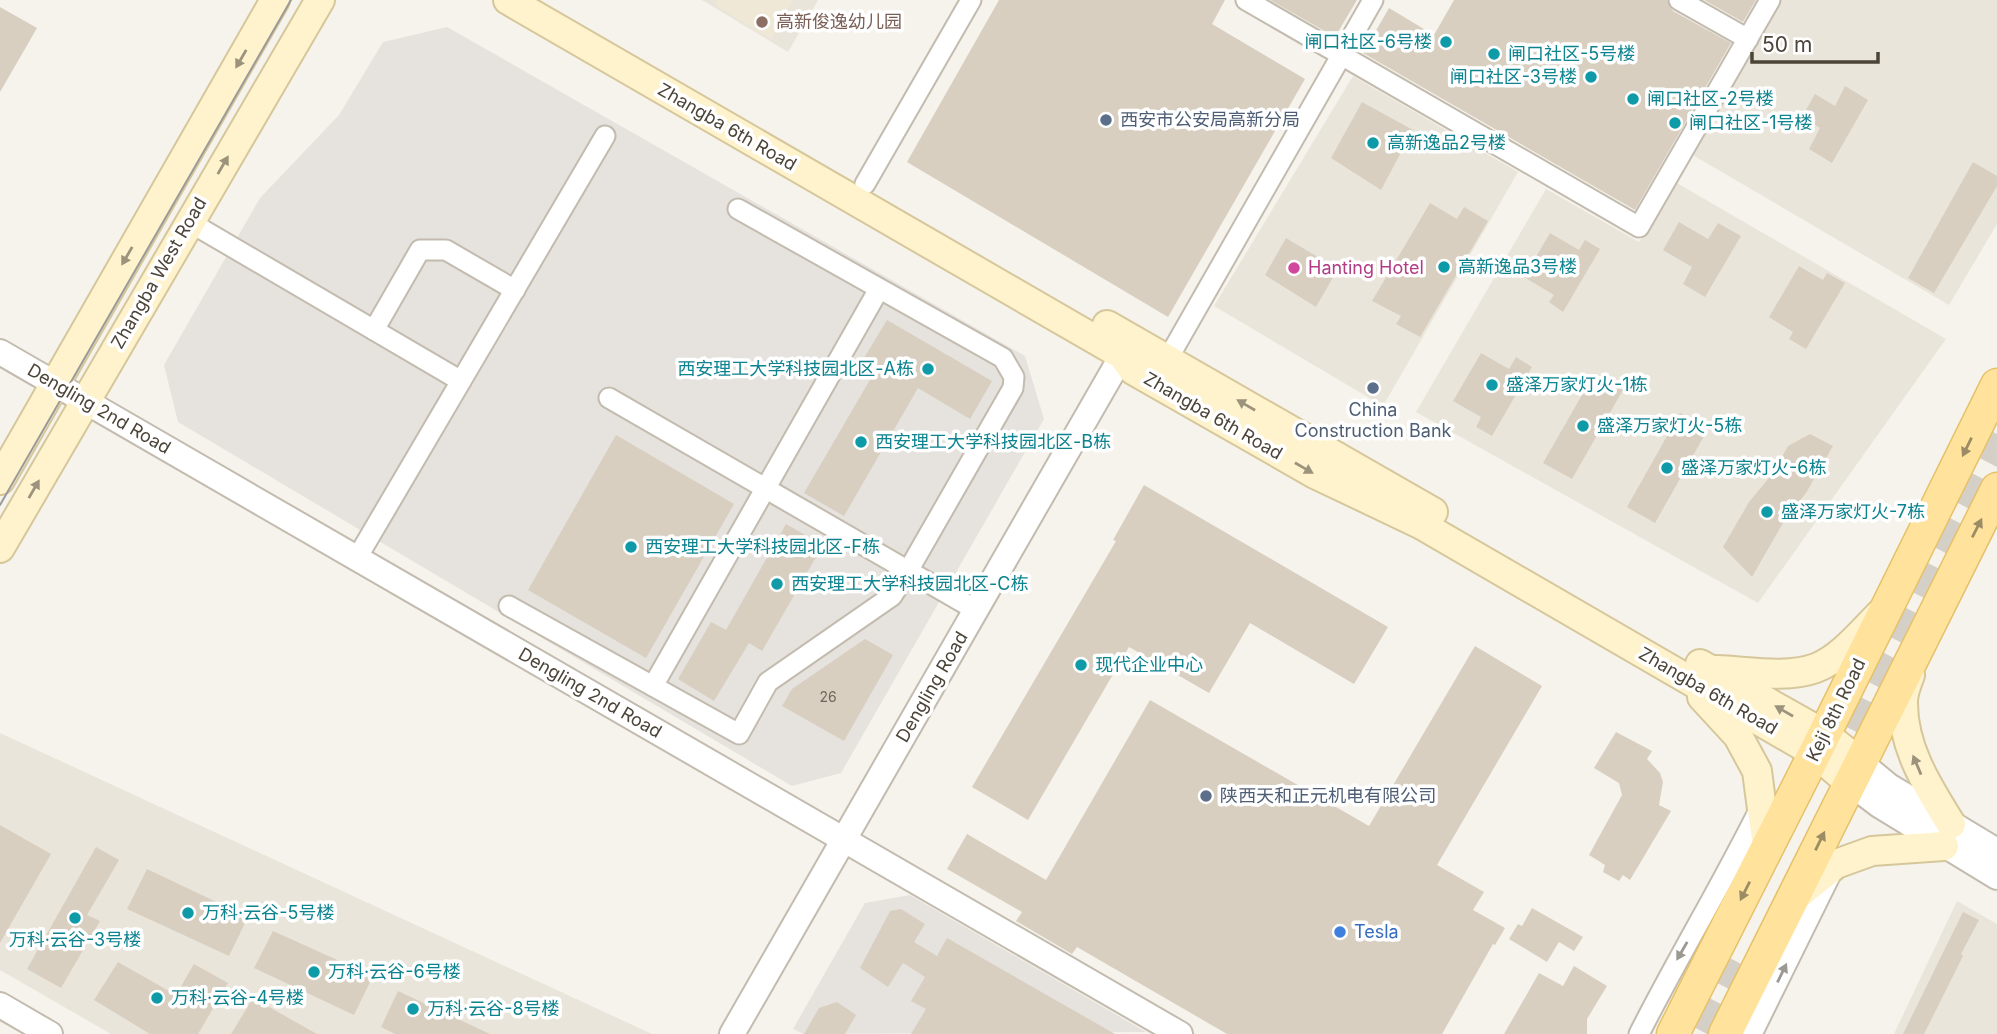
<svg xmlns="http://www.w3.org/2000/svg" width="1997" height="1034" font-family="Inter,'Noto Sans SC',sans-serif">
<rect width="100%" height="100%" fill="#f6f3ec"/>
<g fill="#eae5da">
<polygon points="702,0 818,0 788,52"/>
<polygon points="1780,0 1997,0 1997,224 1949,305 1691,154"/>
<polygon points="1353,76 1518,172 1383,406 1214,306"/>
<polygon points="1675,182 1946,339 1758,603 1416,412 1546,189 1639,242"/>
<polygon points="0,733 652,1034 111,1034 0,970"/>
<polygon points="1957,901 1997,924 1997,1034 1894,1034"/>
</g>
<g fill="#e6e2dd">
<polygon points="447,27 1025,356 1044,419 841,773 792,786 178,422 164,365 260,198 339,115 383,42"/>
<polygon points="910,895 1146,1032 803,1034 793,1029 865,903"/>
</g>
<polygon fill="#efe8d6" points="718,0 793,0 771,39 715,5"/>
<g fill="#d8cfc1">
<polygon points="999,0 1225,0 1212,24 1305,79 1168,317 907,162"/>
<polygon points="1270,0 1357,0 1335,37"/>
<polygon points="1454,0 1667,0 1673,11 1731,43 1635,210 1363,53 1389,8 1434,35"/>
<polygon points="1704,0 1756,0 1743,22"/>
<polygon points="0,7 37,28 0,92"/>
<polygon points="1845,86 1868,100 1832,163 1809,149 1820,128 1802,117 1815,94 1835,106"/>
<polygon points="1362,102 1413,130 1381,190 1331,158"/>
<polygon points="1973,162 1997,176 1997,186 1934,293 1908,278"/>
<polygon points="1430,203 1457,219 1464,207 1488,221 1420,337 1396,324 1401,316 1372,301"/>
<polygon points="1679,222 1708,239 1718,223 1741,236 1705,297 1683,284 1692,267 1663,250"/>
<polygon points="1550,233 1579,250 1585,240 1600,249 1563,312 1549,302 1554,295 1524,277"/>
<polygon points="1286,238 1338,269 1316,307 1265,275"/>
<polygon points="1799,266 1823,280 1827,273 1845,283 1806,349 1789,339 1793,332 1769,317"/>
<polygon points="887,320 992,381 970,419 918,388 844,516 804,493 878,366 864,358"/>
<polygon points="1481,353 1509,369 1516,357 1532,367 1492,436 1476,427 1481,417 1453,401"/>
<polygon points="1594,374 1623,390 1572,479 1543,463"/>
<polygon points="1680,413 1708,429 1655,523 1627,507"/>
<polygon points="1810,434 1833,446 1806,493 1783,523 1752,577 1723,547 1749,502 1773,473 1788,446"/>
<polygon points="616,435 734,504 646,658 528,590"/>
<polygon points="1144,485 1388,627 1354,684 1250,623 1209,693 1129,647 1028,820 972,787 1116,541 1113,540"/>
<polygon points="786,524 823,545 762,651 749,643 714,701 678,679 711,622 726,630"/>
<polygon points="865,639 893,655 844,741 782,706 792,689"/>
<polygon points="1475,646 1542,686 1437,865 1484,892 1473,910 1505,928 1495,945 1493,944 1442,1034 1227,1034 1077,947 1072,954 1016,921 1022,912 947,869 967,834 1046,880 1150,700 1369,826"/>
<polygon points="1616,732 1652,751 1647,759 1660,773 1663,782 1659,805 1671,811 1630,880 1623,875 1619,881 1603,872 1605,865 1589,855 1622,795 1619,783 1594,768"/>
<polygon points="0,825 51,854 0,943"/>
<polygon points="96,847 119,860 87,915 100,921 61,988 27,969"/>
<polygon points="147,869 248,917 229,956 127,909"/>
<polygon points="1532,908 1583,937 1574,951 1559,942 1547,962 1509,939 1518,924 1522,926"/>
<polygon points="901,909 925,924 914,942 937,956 947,938 1115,1034 911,1034 926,1009 911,1001 925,977 903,963 888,987 860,968 890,911"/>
<polygon points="1963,912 1979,920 1961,954 1963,956 1924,1034 1903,1034"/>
<polygon points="273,931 373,976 354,1015 254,968"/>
<polygon points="118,962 176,995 194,964 228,983 198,1034 150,1034 94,1000"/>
<polygon points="1574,966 1607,986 1587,1019 1587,1034 1504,1034 1539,973 1563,986"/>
<polygon points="398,991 490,1034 395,1034 381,1027"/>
<polygon points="253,998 317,1034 231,1034"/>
<polygon points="837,1002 856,1015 845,1034 804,1034 819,1008"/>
</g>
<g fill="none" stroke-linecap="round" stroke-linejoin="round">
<g stroke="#d4d0c8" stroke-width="33" stroke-dasharray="33 17" stroke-linecap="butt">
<polyline points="1823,771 1997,434"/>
<polyline points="1707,1034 1743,965"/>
</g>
<defs>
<g id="minor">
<polyline points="1246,0 1639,227 1770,0"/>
<polyline points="1679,0 1748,39"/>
<polyline points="865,184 971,0"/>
<polyline points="198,227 461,381"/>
<polyline points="374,330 420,250 446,250 515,290"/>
<polyline points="1162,369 1373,0"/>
<polyline points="609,398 976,610"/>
<polyline points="357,558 605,136"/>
<polyline points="509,606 739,734 768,682 892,596 908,571 1013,388 1014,377 1003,358 738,209"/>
<polyline points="653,686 879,289"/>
<path d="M1639,1034C1678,957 1723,883 1761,806"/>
<polyline points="1752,1034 1832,872"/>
</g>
<g id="tertiary">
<polyline points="0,352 1180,1034"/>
<polyline points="1861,763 1889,786 1997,851"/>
<polyline points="1850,783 1879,805 1997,877"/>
<polyline points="0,1005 50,1034"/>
<polyline points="732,1034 1131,340"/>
</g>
<g id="secondary">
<polyline points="508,0 1122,355 1133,370 1315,474 1420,524 1815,753 1850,783"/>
<polyline points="1107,325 1433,512"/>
<polyline points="0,480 275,0"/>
<polyline points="0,548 320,0"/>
<polyline points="1700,664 1824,734 1861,763"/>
<path d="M1717,670C1747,671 1786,679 1816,668C1841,658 1861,633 1880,614"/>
<path d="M1910,675C1907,683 1903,693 1903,701C1902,747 1928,787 1951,824"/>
<polyline points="1702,697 1738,736 1757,771 1767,847"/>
<polyline points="1793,899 1836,864 1872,851 1944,846"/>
</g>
<g id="primary">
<polyline points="1673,1034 1815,753 1997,385"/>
<polyline points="1725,1034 1997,489"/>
</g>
</defs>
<use href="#minor" stroke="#c2bbae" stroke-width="23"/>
<use href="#tertiary" stroke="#c2bbae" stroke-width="28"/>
<use href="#secondary" stroke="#d6c79b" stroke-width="32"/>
<use href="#primary" stroke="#e6c16a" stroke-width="35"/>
<use href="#minor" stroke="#fff" stroke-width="19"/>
<use href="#tertiary" stroke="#fff" stroke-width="24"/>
<use href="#secondary" stroke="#fff3cd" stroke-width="28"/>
<use href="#primary" stroke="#ffe39c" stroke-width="32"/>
<polyline stroke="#9a9a9a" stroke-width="2" points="0,505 291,0"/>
</g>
<defs><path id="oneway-solid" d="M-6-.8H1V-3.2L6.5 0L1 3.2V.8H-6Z" transform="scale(1.75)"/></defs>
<g fill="#9c937c">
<use href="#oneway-solid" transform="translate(241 59) rotate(120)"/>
<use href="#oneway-solid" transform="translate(223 165) rotate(-60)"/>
<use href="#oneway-solid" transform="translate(127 256) rotate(120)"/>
<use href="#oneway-solid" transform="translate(1246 405) rotate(-150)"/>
<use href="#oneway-solid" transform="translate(1304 468) rotate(30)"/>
<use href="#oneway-solid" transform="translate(34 489) rotate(-60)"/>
<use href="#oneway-solid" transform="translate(1784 711) rotate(-150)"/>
<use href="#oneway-solid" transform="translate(1917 765) rotate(-113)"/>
</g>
<g fill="#9c8c66">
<use href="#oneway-solid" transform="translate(1967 447) rotate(116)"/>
<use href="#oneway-solid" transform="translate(1977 528) rotate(-63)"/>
<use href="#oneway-solid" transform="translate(1820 841) rotate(-64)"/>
<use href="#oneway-solid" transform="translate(1745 891) rotate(117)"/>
</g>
<g fill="#9c9892">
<use href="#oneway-solid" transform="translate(1682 951) rotate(120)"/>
<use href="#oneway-solid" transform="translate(1782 973) rotate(-64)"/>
</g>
<circle fill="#8d6e63" stroke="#fff" stroke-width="2.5" cx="762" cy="22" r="7"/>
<g fill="#0f9aa8" stroke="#fff" stroke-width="2.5">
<circle cx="1446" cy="42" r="7"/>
<circle cx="1494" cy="54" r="7"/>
<circle cx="1591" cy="77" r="7"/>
<circle cx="1633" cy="99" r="7"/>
<circle cx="1675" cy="123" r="7"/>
<circle cx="1373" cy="143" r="7"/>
<circle cx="1444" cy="267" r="7"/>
<circle cx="928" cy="369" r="7"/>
<circle cx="1492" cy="385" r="7"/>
<circle cx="1583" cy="426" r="7"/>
<circle cx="861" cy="442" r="7"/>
<circle cx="1667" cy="468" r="7"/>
<circle cx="1767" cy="512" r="7"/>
<circle cx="631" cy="547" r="7"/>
<circle cx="777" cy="584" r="7"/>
<circle cx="1081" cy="665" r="7"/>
<circle cx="188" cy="913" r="7"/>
<circle cx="75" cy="918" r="7"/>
<circle cx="314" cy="972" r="7"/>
<circle cx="157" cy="998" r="7"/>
<circle cx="413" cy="1009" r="7"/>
</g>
<g fill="#5c6f8a" stroke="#fff" stroke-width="2.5">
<circle cx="1106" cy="120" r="7"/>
<circle cx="1373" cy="388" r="7"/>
<circle cx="1206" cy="796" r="7"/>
</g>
<circle fill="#d1479c" stroke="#fff" stroke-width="2.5" cx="1294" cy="268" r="7"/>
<circle fill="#3f7fe0" stroke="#fff" stroke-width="2.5" cx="1340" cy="932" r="7"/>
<g text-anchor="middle" stroke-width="7" stroke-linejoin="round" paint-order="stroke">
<g font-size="14" fill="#6e675b">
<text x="828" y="702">26</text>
</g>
<g font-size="18" fill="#785e54" stroke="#fff" text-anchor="start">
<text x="776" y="28">高新俊逸幼儿园</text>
</g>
<g font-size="18" fill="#0d838f" stroke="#fff" text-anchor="start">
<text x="1432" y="48" text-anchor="end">闸口社区-6号楼</text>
<text x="1508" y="60">闸口社区-5号楼</text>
<text x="1577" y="83" text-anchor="end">闸口社区-3号楼</text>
<text x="1647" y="105">闸口社区-2号楼</text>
<text x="1689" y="129">闸口社区-1号楼</text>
<text x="1387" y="149">高新逸品2号楼</text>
<text x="1458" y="273">高新逸品3号楼</text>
<text x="914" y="375" text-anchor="end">西安理工大学科技园北区-A栋</text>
<text x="1506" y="391">盛泽万家灯火-1栋</text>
<text x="1597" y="432">盛泽万家灯火-5栋</text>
<text x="875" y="448">西安理工大学科技园北区-B栋</text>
<text x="1681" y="474">盛泽万家灯火-6栋</text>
<text x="1781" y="518">盛泽万家灯火-7栋</text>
<text x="645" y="553">西安理工大学科技园北区-F栋</text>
<text x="791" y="590">西安理工大学科技园北区-C栋</text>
<text x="1095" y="671">现代企业中心</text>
<text x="202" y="919">万科·云谷-5号楼</text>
<text x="75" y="946" text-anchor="middle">万科·云谷-3号楼</text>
<text x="328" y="978">万科·云谷-6号楼</text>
<text x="171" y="1004">万科·云谷-4号楼</text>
<text x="427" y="1015">万科·云谷-8号楼</text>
</g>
<g font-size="18" fill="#4e5e75" stroke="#fff" text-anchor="start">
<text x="1120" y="126">西安市公安局高新分局</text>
<text x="1373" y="416" text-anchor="middle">China<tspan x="1373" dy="21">Construction Bank</tspan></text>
<text x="1220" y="802">陕西天和正元机电有限公司</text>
</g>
<g font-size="18" fill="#4b4439" stroke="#fff">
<text transform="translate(727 127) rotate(30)" y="6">Zhangba 6th Road</text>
<text transform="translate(159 273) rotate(-60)" y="6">Zhangba West Road</text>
<text transform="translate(99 409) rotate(30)" y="6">Dengling 2nd Road</text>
<text transform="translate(1213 416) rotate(30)" y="6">Zhangba 6th Road</text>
<text transform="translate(932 687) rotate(-60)" y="6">Dengling Road</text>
<text transform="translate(1708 691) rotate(30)" y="6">Zhangba 6th Road</text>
<text transform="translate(590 693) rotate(30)" y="6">Dengling 2nd Road</text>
<text transform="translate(1836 710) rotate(-64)" y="6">Keji 8th Road</text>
</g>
<g font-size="18" fill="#b23c85" stroke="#fff" text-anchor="start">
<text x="1308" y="274">Hanting Hotel</text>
</g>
<g font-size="18" fill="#366cbe" stroke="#fff" text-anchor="start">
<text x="1354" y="938">Tesla</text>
</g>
</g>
<path d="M1752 52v10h126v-10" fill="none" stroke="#4b4439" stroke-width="3.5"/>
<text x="1762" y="52" font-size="21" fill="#4b4439" stroke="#ffffff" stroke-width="5" paint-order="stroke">50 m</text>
</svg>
